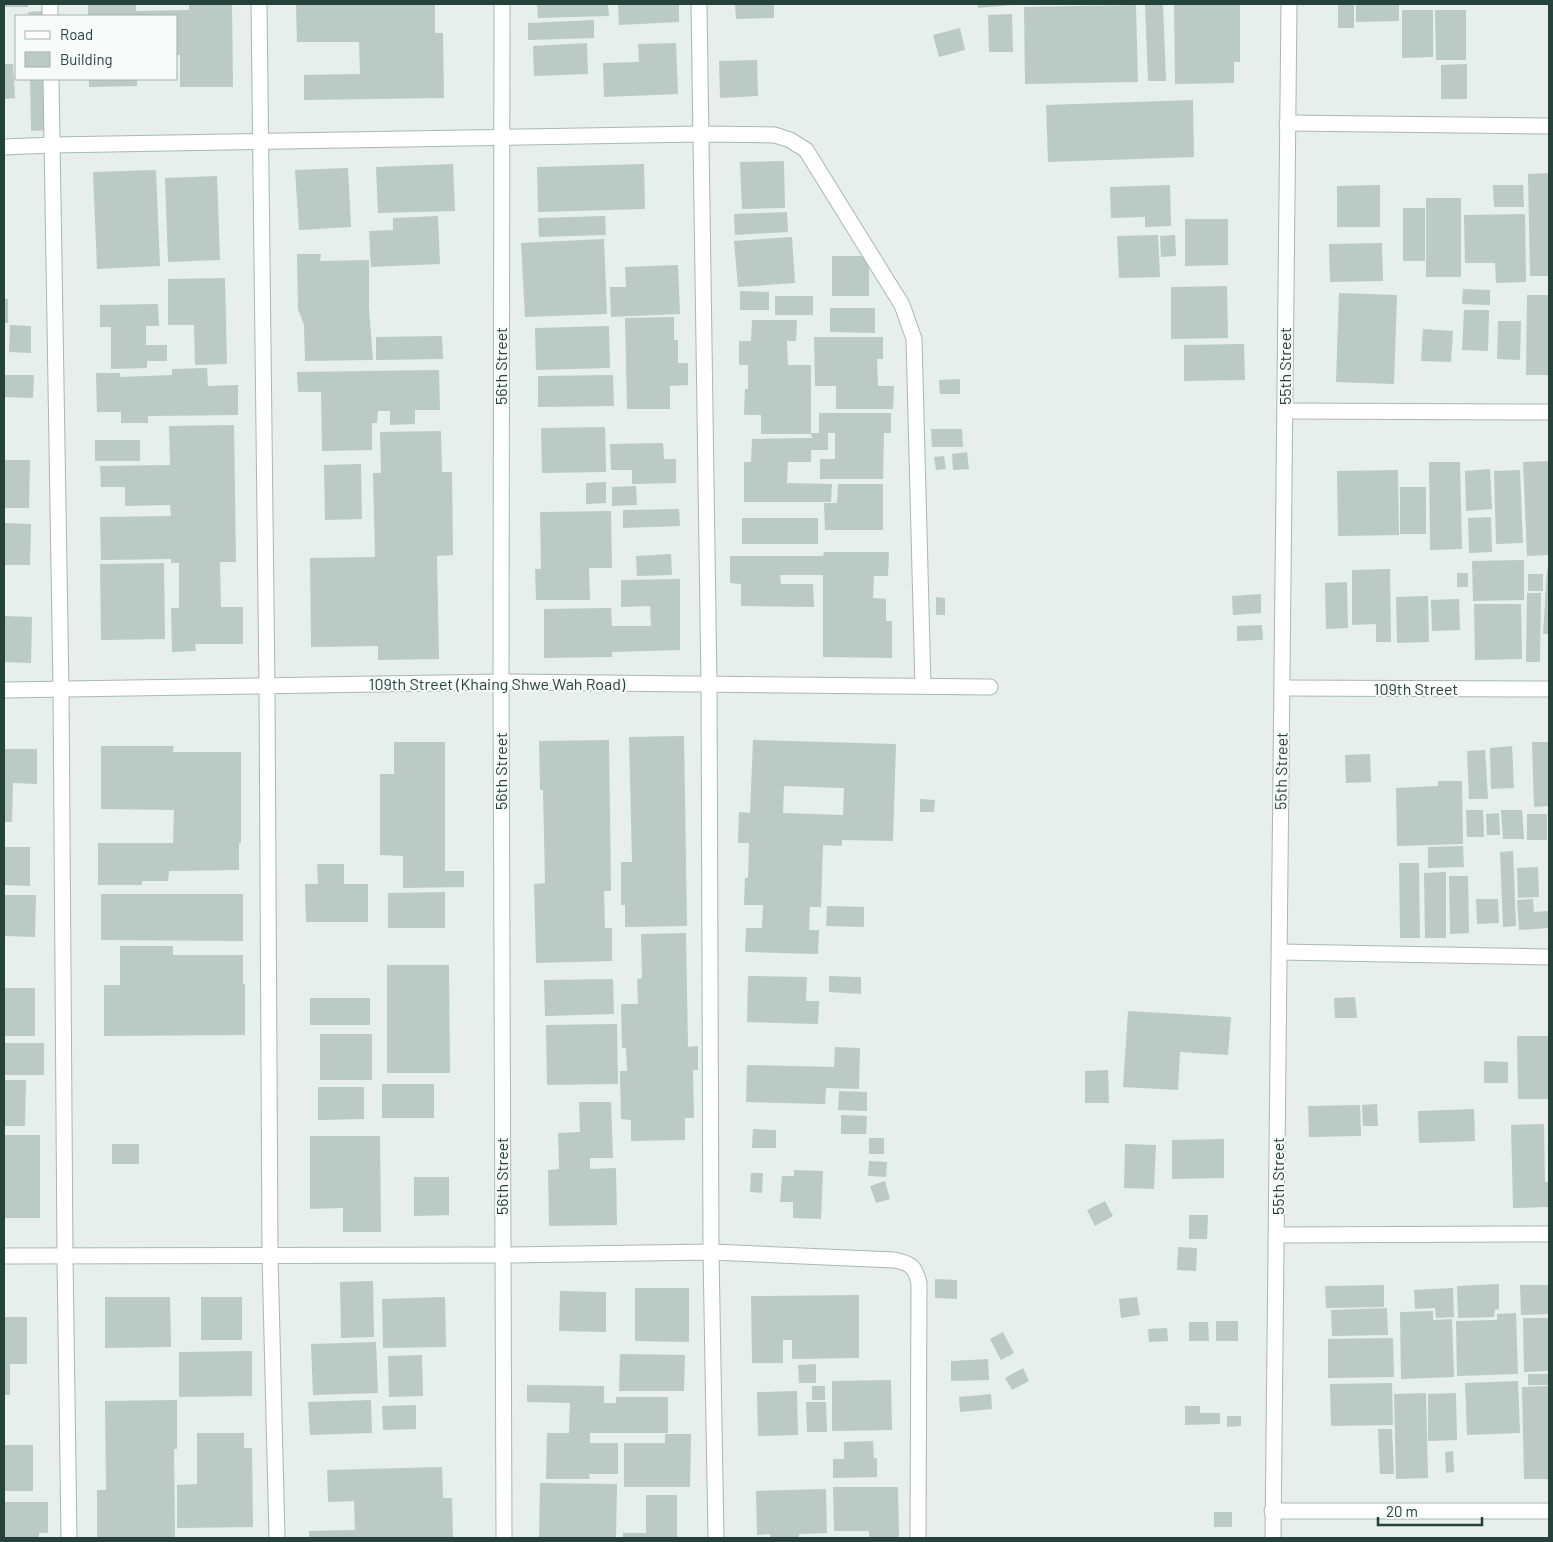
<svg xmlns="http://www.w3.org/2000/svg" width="1553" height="1542" font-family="Barlow,sans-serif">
<rect width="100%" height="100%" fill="#e6efeb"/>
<g fill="#bbcac4" fill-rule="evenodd">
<rect x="4" y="4" width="24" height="3"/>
<polygon points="88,4 136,4 136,11 189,10 189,4 232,4 233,87 180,87 180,55 176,55 176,16 88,16"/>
<polygon points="296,4 435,4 435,33 443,33 444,98 304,100 304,75 360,74 359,42 297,42"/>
<polygon points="537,4 608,4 609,16 538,18"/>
<polygon points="618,4 679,4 679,22 619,25"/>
<polygon points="735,4 774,4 774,18 736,19"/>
<polygon points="978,4 1012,4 1012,5 978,8"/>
<polygon points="1163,4 1166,81 1148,81 1145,5"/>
<polygon points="1174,4 1240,4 1240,62 1234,62 1234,83 1175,84"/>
<rect x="1338" y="4" width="16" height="24"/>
<polygon points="1356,4 1399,4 1399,21 1356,22"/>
<polygon points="1136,5 1138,82 1025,84 1024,7"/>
<polygon points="1402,10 1433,10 1433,57 1402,58"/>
<polygon points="1435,10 1466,10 1466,60 1436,60"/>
<polygon points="47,11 47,16 29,16 28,12"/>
<polygon points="1012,14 1013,52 989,52 988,15"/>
<polygon points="594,20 594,38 528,40 528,23"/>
<polygon points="960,28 965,50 939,57 933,35"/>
<polygon points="587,43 588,74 534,76 533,46"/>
<polygon points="676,43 678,94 604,97 603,63 639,62 638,44"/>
<polygon points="757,60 758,96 720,98 719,61"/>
<polygon points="4,64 13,64 15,98 4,99"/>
<polygon points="1467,64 1467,99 1441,99 1441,65"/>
<polygon points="30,79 48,79 49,130 31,131"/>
<polygon points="89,79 137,79 137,86 89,87"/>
<polygon points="1193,100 1194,157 1048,162 1046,105"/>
<polygon points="784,161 785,208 742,209 740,162"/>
<polygon points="453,164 455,211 378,213 376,167"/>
<polygon points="644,164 645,209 538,212 537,167"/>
<polygon points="348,168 351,227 299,230 295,170"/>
<polygon points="156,170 160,266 97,269 93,172"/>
<polygon points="1549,173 1549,276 1530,276 1528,174"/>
<polygon points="217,176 220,260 168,262 165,178"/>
<polygon points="1170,185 1171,226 1145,227 1145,217 1111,218 1110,187"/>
<polygon points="1380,185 1380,227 1337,227 1337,186"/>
<polygon points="1493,185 1523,185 1524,207 1494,207"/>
<rect x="1426" y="198" width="35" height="79"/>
<rect x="1403" y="208" width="22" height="53"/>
<polygon points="787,212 788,232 735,235 734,214"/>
<polygon points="1525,214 1526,282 1496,283 1495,263 1465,263 1464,215"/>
<polygon points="438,216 440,264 371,267 369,231 393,230 393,218"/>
<polygon points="605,216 606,235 539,237 538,218"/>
<polygon points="1185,219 1228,219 1228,265 1185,266"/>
<polygon points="1158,235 1160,277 1119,278 1117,236"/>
<polygon points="1175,235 1176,256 1161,257 1160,236"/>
<polygon points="792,237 795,283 738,287 734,241"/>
<polygon points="604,239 607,314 525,317 521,243"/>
<polygon points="1382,243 1383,281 1330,282 1329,244"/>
<polygon points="297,254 321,254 320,261 369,260 369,308 373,360 305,361 304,325 298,309"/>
<rect x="832" y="256" width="37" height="40"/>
<polygon points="678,265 680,314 611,317 610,287 626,287 625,267"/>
<polygon points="225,278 227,364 195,365 194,325 168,325 168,279"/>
<polygon points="1227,286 1228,338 1171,339 1171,287"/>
<polygon points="1463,289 1490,290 1490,305 1462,304"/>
<polygon points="740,291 769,292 769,310 740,310"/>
<polygon points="1339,293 1397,295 1394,384 1336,382"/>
<polygon points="1527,295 1549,295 1549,375 1526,375"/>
<rect x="775" y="296" width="38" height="19"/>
<rect x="4" y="299" width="4" height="24"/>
<polygon points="158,304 159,326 146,326 146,345 167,345 167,361 147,361 147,368 111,369 111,327 100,327 100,305"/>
<polygon points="830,308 875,308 875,333 830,332"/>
<polygon points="1464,310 1489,310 1488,351 1462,350"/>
<polygon points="674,317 674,340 678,340 678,363 688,363 688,385 670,386 670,409 627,409 625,318"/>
<polygon points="752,320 797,320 796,341 787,341 788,365 811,365 811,434 761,434 761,415 744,415 745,389 748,389 748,365 739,365 739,341 751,341"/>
<polygon points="1498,321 1521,321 1520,360 1497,359"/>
<polygon points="10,325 31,326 31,353 9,352"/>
<polygon points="609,326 610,368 536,370 535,328"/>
<polygon points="1423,329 1453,331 1451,362 1421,361"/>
<polygon points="442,336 443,359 376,360 376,337"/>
<polygon points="814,337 883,337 883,359 877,359 878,386 894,386 893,409 836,409 836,386 815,386"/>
<polygon points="1244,344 1245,380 1184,381 1184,345"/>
<polygon points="207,368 208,386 238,385 238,415 148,416 148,423 121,423 121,412 97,412 96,373 120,373 120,377 172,375 172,369"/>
<polygon points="439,370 440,410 415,410 415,424 390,425 390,411 378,411 377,423 372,423 372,450 322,451 321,392 298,392 297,372"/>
<polygon points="4,375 34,375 33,398 4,397"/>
<polygon points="613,375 614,406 538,407 538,376"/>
<polygon points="960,379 960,394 940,394 939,380"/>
<polygon points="819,413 891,413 891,433 884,433 883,479 820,479 820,459 835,459 835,433 828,433 828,450 811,450 811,462 788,462 787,483 832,484 831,502 744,502 744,462 751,462 752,439 812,438 811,433 819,433"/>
<polygon points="234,425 236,562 220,562 221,607 243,607 243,644 195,644 196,651 172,652 171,608 179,608 179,563 171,563 171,559 101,560 100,517 171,516 170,505 125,506 125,487 101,487 100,466 170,465 169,426"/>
<polygon points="605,427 606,472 542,473 541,428"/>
<polygon points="931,429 962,429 963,447 932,447"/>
<polygon points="441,431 442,472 452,472 453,555 437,556 439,659 378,660 378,646 311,647 310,558 375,557 373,473 381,473 380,432"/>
<rect x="95" y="440" width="45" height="21"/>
<polygon points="663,443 664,459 676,459 676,483 632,484 632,470 611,470 610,444"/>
<polygon points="967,452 969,469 953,470 952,454"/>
<polygon points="944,456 946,469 936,470 934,457"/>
<polygon points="4,460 30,460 29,508 4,508"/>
<polygon points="1549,461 1549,555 1527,556 1523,462"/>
<polygon points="1429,462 1460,462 1462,549 1430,550"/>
<polygon points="361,464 362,519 325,520 324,465"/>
<polygon points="1490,469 1492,509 1466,511 1465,471"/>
<polygon points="1398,470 1399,535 1338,536 1337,471"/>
<polygon points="1520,470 1523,543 1496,544 1494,471"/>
<polygon points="606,482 606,503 586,504 586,483"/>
<polygon points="838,484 883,484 883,530 825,530 824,503 837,503"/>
<polygon points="636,486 637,505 612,506 612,487"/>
<rect x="1400" y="487" width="26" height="47"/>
<polygon points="679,509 680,526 623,528 623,510"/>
<polygon points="611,511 612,568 589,568 590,600 536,600 535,569 541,569 540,512"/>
<polygon points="1491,517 1492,552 1469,553 1468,518"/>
<rect x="742" y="518" width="76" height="26"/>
<polygon points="4,523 31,524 30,565 4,565"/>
<polygon points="824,552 889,552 888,576 874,576 873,598 886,599 886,621 892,621 892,658 823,657 823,575 780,575 781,584 813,584 814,607 741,606 741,584 730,583 730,556 823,556"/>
<polygon points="671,554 672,575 637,576 636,556"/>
<polygon points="1524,560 1524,600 1473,601 1472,561"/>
<polygon points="164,563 165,639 101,640 100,564"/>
<polygon points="1390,569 1391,642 1376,642 1376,624 1352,625 1352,570"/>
<polygon points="1547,569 1549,569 1549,634 1543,634"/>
<rect x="1457" y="573" width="11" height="14"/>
<rect x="1528" y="574" width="15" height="17"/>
<polygon points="680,579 680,650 612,652 612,657 544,658 544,609 611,608 612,626 651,626 650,606 621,607 621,580"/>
<polygon points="1347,582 1348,628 1326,629 1325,583"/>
<polygon points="1527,593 1541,593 1540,662 1526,662"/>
<polygon points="1261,594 1261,613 1233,615 1232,596"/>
<polygon points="1428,596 1429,642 1397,643 1396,597"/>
<polygon points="936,597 945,598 945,615 936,615"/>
<polygon points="1459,599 1460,630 1432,631 1431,600"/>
<polygon points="1474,604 1521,604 1522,659 1475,660"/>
<polygon points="4,616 32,617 31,663 4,662"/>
<polygon points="1262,625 1263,640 1237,641 1237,626"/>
<polygon points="684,736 687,926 625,927 625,905 621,905 621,862 632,862 629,737"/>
<polygon points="609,740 611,891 604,891 605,928 612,928 612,961 536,963 534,884 545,883 543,790 540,790 539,741"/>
<path d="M753,740L896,744L893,841L842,840V846L823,845L821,907H810L809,930H819L818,954L745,952L746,928H762L763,905H744L745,878H748L749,843H738L739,812L750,813ZM784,786L844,788L843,815L783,813Z"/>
<polygon points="394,742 445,742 445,871 464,871 464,887 403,888 403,856 380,855 380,774 394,774"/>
<polygon points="1532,742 1549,742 1549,748 1548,748 1549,806 1534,807"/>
<polygon points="101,746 174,746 173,752 241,752 241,843 239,843 239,870 169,871 168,881 142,881 142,885 98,885 98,843 173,843 174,810 101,809"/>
<polygon points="1512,746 1514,788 1491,789 1490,748"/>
<polygon points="4,749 37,749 37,784 13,783 12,822 4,822"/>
<polygon points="1485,750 1488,799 1469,799 1467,751"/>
<polygon points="1370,754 1371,782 1346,783 1345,755"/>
<polygon points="1438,781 1462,781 1463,844 1397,846 1396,788 1438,786"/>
<polygon points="920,799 935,800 934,812 920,812"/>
<polygon points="1466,810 1483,810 1484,837 1467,837"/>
<polygon points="1501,810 1522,810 1524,839 1503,839"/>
<polygon points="1499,813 1500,835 1487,835 1486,814"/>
<rect x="1527" y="814" width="20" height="26"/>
<polygon points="1463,846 1464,867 1428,868 1428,847"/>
<polygon points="4,847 30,847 30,886 4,885"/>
<polygon points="1513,851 1516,926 1503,927 1500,852"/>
<polygon points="1399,863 1419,863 1420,938 1400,938"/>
<polygon points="317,864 344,864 344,884 368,884 368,922 306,922 305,884 318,884"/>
<polygon points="1538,867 1539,897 1518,898 1517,868"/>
<polygon points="1446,872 1446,938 1425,938 1424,873"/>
<polygon points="1449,876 1468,876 1469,933 1450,934"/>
<polygon points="445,892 445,928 388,928 388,893"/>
<polygon points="101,894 243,894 243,941 101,940"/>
<polygon points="4,895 36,895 35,937 4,936"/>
<polygon points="1476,899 1498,899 1499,923 1477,924"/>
<polygon points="1533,899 1534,912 1549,911 1549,928 1519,930 1517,900"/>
<polygon points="827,906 864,907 864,927 826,926"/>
<polygon points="686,933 688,1047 698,1046 698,1070 693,1070 694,1118 685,1118 685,1140 631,1141 631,1120 621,1119 620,1071 627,1071 626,1048 622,1048 621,1004 638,1004 637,979 642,978 641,934"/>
<polygon points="120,946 173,946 173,955 243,955 243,984 245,984 245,1035 104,1036 104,985 120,985"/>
<polygon points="387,965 449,965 450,1073 387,1073"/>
<polygon points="748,976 807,977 806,1001 819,1001 818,1024 747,1022"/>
<polygon points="829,976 861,977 861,994 829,992"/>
<polygon points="613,979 614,1014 545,1016 544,980"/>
<rect x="4" y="988" width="31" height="48"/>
<polygon points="1355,997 1357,1018 1335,1018 1334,998"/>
<rect x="310" y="998" width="60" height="27"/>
<polygon points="1128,1011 1231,1017 1228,1055 1180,1052 1178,1090 1123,1087"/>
<polygon points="617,1024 618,1084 547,1085 546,1025"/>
<rect x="320" y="1034" width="52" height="46"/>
<polygon points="1517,1036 1549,1036 1549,1099 1518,1099"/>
<rect x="4" y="1043" width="40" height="32"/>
<polygon points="835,1047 860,1048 859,1089 826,1088 825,1104 746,1102 747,1065 834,1067"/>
<polygon points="1484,1061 1508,1062 1508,1083 1484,1083"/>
<polygon points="1108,1070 1109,1103 1085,1103 1085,1071"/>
<polygon points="4,1080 26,1080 25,1126 4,1126"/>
<rect x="382" y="1084" width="52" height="34"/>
<polygon points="318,1087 364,1087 364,1119 318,1120"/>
<polygon points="839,1091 867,1092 867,1111 838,1110"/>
<polygon points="579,1102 611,1102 613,1158 590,1158 590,1169 616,1168 617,1225 549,1226 548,1170 559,1169 558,1133 580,1132"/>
<polygon points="1377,1104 1378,1126 1363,1126 1362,1105"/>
<polygon points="1360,1105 1361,1136 1309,1137 1308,1106"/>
<polygon points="1474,1109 1475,1141 1419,1143 1418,1111"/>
<polygon points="841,1115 867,1116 866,1134 841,1134"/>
<polygon points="1544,1124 1545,1182 1549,1182 1549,1207 1513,1208 1511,1125"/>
<polygon points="753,1129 776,1130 776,1148 752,1148"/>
<rect x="4" y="1135" width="36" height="83"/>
<polygon points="310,1136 380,1136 381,1232 343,1232 343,1208 310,1209"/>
<rect x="869" y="1138" width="15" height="16"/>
<polygon points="1224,1139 1224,1178 1172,1179 1172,1140"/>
<rect x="112" y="1144" width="27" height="20"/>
<polygon points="1125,1144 1156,1145 1154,1189 1124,1188"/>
<polygon points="869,1161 887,1162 886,1177 868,1176"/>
<polygon points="794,1170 823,1171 821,1219 793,1218 793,1202 780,1202 782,1176 794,1176"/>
<polygon points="751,1173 763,1173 762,1193 750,1192"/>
<polygon points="414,1177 449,1177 449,1215 414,1216"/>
<polygon points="885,1181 890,1199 876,1203 870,1186"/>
<polygon points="1105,1201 1113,1216 1095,1226 1087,1210"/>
<polygon points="1189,1215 1208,1215 1207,1239 1189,1239"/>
<polygon points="1178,1247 1197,1248 1196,1271 1177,1270"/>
<polygon points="935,1279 957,1280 957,1299 935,1298"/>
<polygon points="373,1281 374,1337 341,1338 340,1282"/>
<polygon points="1499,1284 1499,1309 1495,1310 1494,1317 1458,1318 1457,1286"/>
<polygon points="1384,1285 1384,1307 1326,1308 1325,1286"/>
<polygon points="1520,1285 1549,1285 1549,1314 1521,1315"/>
<polygon points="635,1288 689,1288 689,1342 635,1341"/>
<polygon points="1453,1288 1454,1317 1436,1318 1435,1308 1415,1309 1414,1290"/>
<polygon points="560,1291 606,1292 606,1332 559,1331"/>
<polygon points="859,1295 859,1358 792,1359 792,1340 783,1340 783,1363 752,1363 751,1296"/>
<polygon points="105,1297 170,1297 171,1347 105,1348"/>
<rect x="201" y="1297" width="41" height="43"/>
<polygon points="445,1297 446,1347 383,1348 382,1299"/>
<polygon points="1137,1297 1140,1315 1121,1318 1119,1299"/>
<polygon points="1387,1308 1388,1335 1332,1336 1331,1310"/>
<polygon points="1433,1311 1433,1320 1452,1319 1454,1377 1401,1379 1400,1312"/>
<polygon points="1516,1313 1518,1374 1457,1376 1456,1321 1497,1320 1497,1314"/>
<polygon points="4,1317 27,1317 27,1364 10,1364 10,1395 4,1395"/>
<polygon points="1523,1318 1549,1318 1549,1371 1524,1372"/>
<rect x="1216" y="1321" width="22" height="20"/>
<polygon points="1189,1322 1208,1322 1209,1341 1189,1341"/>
<polygon points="1167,1328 1168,1341 1149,1342 1148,1329"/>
<polygon points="1003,1332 1014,1353 1001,1360 990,1339"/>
<polygon points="1393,1338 1394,1377 1328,1378 1328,1339"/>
<polygon points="376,1342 378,1393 313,1395 311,1344"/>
<polygon points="252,1351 252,1396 179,1397 179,1352"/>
<polygon points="620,1354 685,1355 684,1391 619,1391"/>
<polygon points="422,1355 423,1396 389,1397 388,1356"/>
<polygon points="988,1359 989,1380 951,1381 951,1361"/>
<polygon points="816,1364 816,1383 799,1383 798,1365"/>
<polygon points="1023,1368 1029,1381 1012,1390 1005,1378"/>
<rect x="1528" y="1374" width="21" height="11"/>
<polygon points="891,1380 892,1430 832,1431 832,1381"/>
<polygon points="1518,1381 1520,1433 1467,1435 1465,1383"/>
<polygon points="1392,1383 1393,1425 1331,1426 1330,1384"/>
<polygon points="527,1385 604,1386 604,1403 616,1403 616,1397 668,1397 668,1433 590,1433 590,1443 618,1443 618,1474 589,1474 590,1479 546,1479 547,1433 569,1433 570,1403 527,1402"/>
<rect x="812" y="1386" width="13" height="14"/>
<polygon points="1549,1386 1549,1479 1524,1479 1522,1387"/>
<polygon points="797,1391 798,1435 758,1436 757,1392"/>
<polygon points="1426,1393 1428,1478 1396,1479 1394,1394"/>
<polygon points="1456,1393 1457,1440 1428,1441 1428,1394"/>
<polygon points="991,1394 992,1409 960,1412 959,1397"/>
<polygon points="177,1400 177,1449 174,1449 175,1538 97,1538 97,1490 106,1490 105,1401"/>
<polygon points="371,1400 372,1433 310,1435 308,1402"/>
<polygon points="806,1402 826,1402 827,1432 807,1432"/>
<polygon points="416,1405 416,1429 383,1430 382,1406"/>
<polygon points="1185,1406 1200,1406 1200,1413 1220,1413 1220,1424 1185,1425"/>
<polygon points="1227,1416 1241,1416 1241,1426 1227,1427"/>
<polygon points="1378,1429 1392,1429 1394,1474 1380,1474"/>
<polygon points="197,1433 244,1433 244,1448 252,1448 253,1527 177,1528 177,1485 197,1484"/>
<polygon points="665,1434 691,1434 690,1487 624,1487 624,1443 665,1443"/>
<polygon points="873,1441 874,1458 877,1458 877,1477 833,1478 833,1459 844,1459 844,1442"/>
<rect x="4" y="1445" width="29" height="46"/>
<polygon points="1453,1451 1454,1472 1446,1473 1445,1452"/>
<polygon points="442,1467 443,1498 452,1498 453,1538 309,1538 309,1531 355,1530 354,1501 328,1502 327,1470"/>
<polygon points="540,1483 617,1484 616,1538 539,1538"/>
<polygon points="833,1487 898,1487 899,1538 869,1538 869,1531 834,1531"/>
<polygon points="826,1489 827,1533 799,1534 799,1538 770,1538 770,1534 757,1535 756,1491"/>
<polygon points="646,1495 677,1495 677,1538 623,1538 623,1533 646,1533"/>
<polygon points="4,1502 48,1502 48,1533 39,1533 39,1538 4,1538"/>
<rect x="1214" y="1512" width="18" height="15"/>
</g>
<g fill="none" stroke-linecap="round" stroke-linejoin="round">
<defs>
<polyline id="service" points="4,147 52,145"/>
<g id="minor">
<polyline points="50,4 50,16"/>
<polyline points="259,4 267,686 270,1256 277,1538"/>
<polyline points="699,4 709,684 711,1252 716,1538"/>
<polyline points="51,79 61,689 65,1256 69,1538"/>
<polyline points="1287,123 1549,126"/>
<polyline points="52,145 700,134 775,135 790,140 806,150 902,305 914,339 923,686"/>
<polyline points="1285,411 1549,412"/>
<polyline points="1282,688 1549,689"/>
<polyline points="4,690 501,682 990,687"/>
<polyline points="1280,952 1549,957"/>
<polyline points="1277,1235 1549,1234"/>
<path d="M4,1256L503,1255L711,1252L894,1260C910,1263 915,1266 919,1283L918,1538"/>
<polyline points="1272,1511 1549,1511"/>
<polyline points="1273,1538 1289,4"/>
</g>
<polyline id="tertiary" points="502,4 501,682 504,1538"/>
</defs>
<use href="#service" stroke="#a8b8b2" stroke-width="17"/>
<use href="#minor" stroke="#a8b8b2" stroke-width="17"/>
<use href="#tertiary" stroke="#a8b8b2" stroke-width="17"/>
<use href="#service" stroke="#fff" stroke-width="15"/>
<use href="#minor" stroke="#fff" stroke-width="15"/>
<use href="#tertiary" stroke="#fff" stroke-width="15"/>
</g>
<g text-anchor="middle" stroke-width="4" stroke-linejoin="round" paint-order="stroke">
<g font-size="16" fill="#24423a" stroke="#f7fbf9">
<text transform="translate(501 366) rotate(-90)" y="6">56th Street</text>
<text transform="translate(1285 366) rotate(-90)" y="6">55th Street</text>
<text x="497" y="690">109th Street (Khaing Shwe Wah Road)</text>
<text x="1416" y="695">109th Street</text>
<text transform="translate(501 771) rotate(-90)" y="6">56th Street</text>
<text transform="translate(1281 771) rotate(-89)" y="6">55th Street</text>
<text transform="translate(502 1176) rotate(-90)" y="6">56th Street</text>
<text transform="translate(1278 1176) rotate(-90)" y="6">55th Street</text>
</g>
</g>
<rect width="1553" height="1542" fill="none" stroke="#24423a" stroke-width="10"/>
<rect x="15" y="15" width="162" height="65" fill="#f7fbf9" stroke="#a3b1ad"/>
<rect x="25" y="31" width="25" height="8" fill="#ffffff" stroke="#a3b1ad"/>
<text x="60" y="40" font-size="15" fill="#24423a">Road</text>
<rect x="25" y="52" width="25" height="15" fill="#bbcac4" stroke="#a3b1ad"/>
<text x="60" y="65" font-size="15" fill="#24423a">Building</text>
<path d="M1378 1517v8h104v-8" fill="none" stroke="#24423a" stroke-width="2.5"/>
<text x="1386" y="1517" font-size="15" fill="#24423a" stroke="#f7fbf9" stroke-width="4" paint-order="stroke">20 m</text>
</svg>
